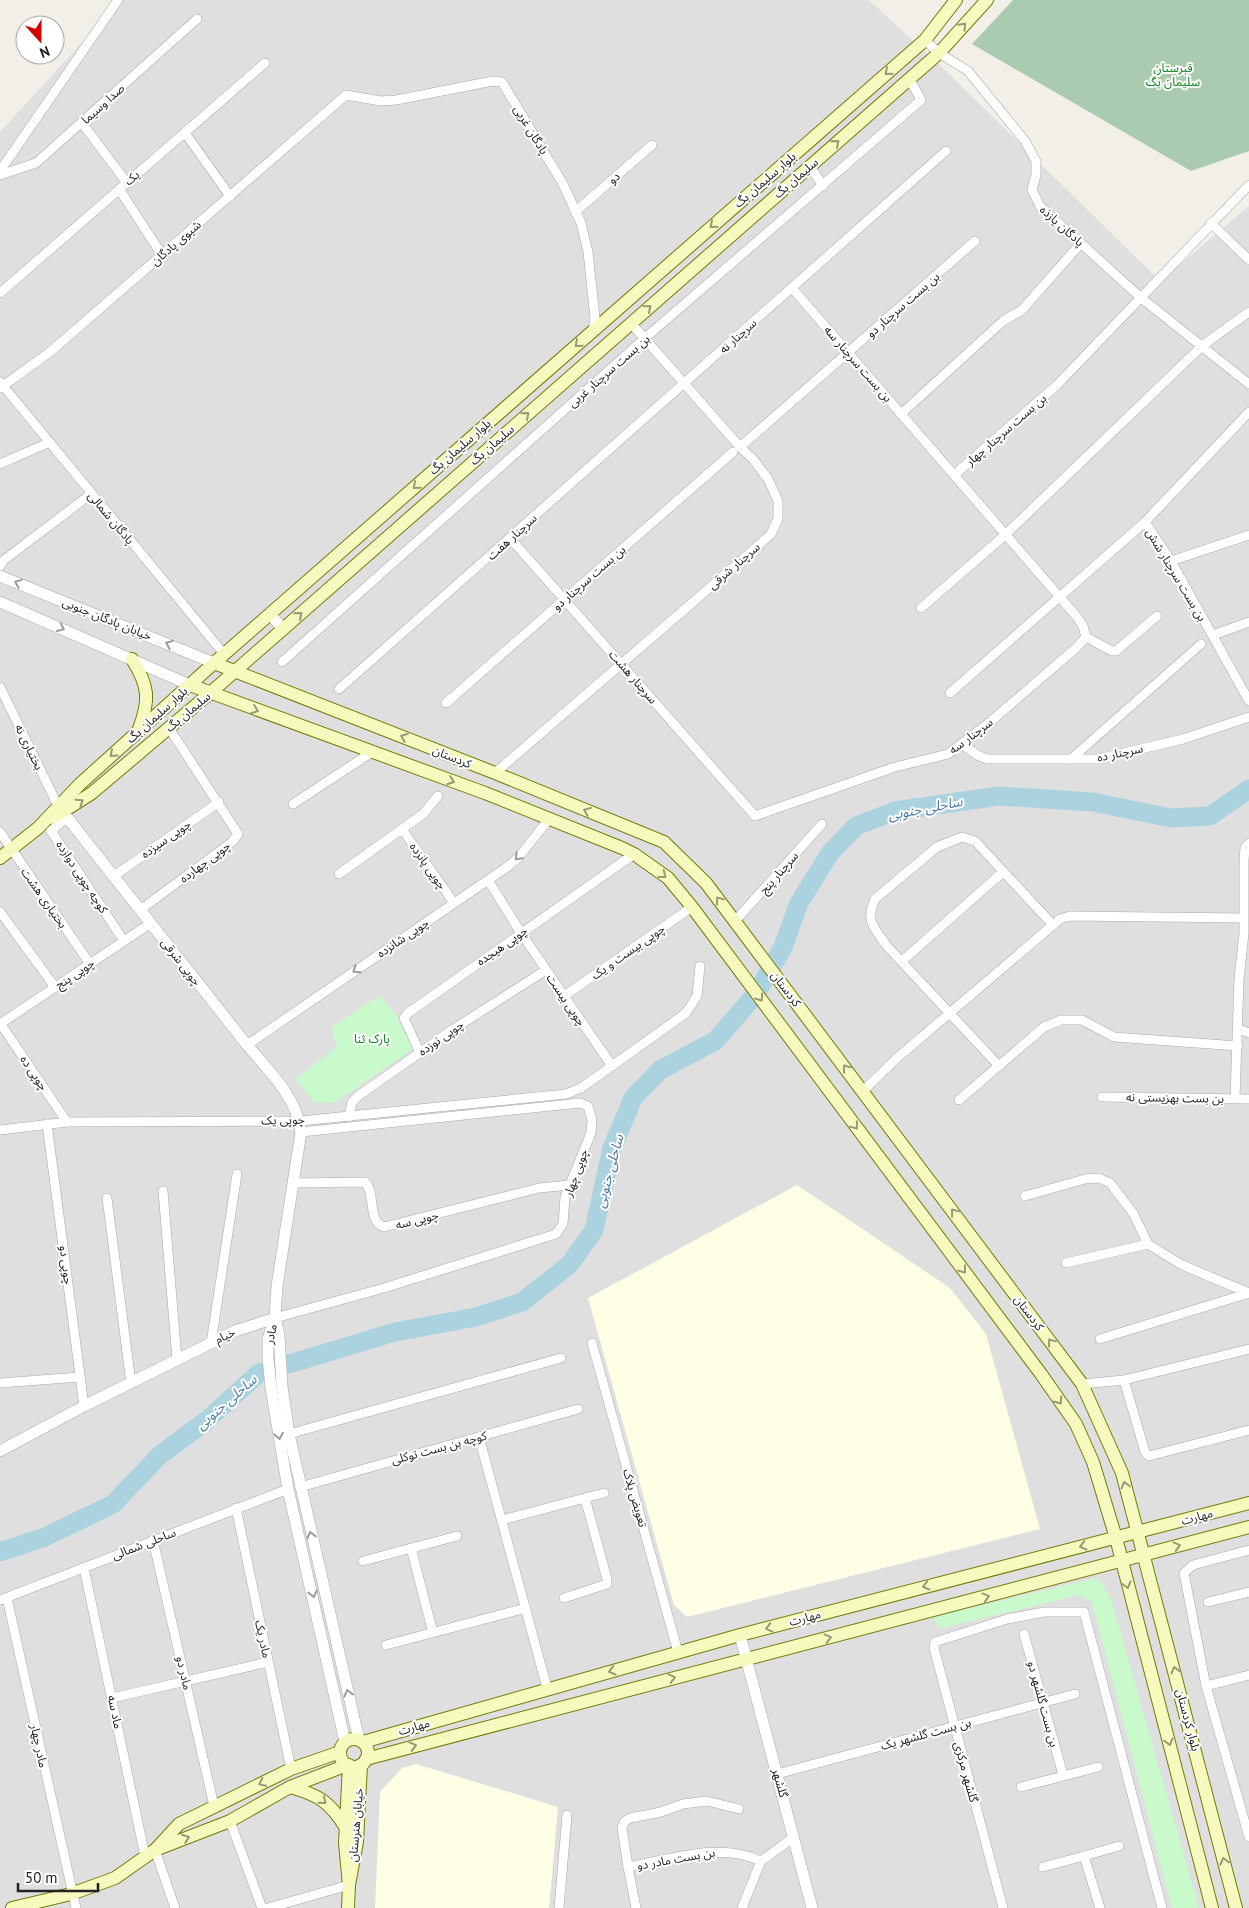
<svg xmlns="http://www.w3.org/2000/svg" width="1249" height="1908" font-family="'PT Sans','Noto Sans Arabic',sans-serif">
<rect width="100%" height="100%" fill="#f2efe9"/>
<polygon fill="#e0dfdf" points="121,0 869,0 951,76 1160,281 1249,206 1249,1908 0,1908 0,132"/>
<g fill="#ffffe5">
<polygon points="797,1185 950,1288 986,1334 1040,1529 687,1617 674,1605 588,1298"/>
<polygon points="416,1764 558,1807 549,1908 375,1908 380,1792 402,1768"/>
</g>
<polygon fill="#aacbaf" points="1013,0 1249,0 1249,151 1191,171 972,44"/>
<g fill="#c8facc">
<polygon points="380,995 395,1014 413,1049 334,1103 314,1102 295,1079 337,1047 331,1028"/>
<polygon points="1096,1578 1110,1596 1199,1908 1172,1908 1092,1602 1079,1595 938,1629 934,1617"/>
</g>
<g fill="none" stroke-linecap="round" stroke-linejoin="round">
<polyline stroke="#aad3df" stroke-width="19" points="0,1552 45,1537 113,1504 160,1455 206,1421 259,1373 395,1332 476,1317 522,1302 570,1264 594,1230 612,1148 633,1098 660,1070 715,1041 756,994 783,947 799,903 830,853 856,826 895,811 999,796 1093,802 1171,818 1210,816 1249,789"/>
<defs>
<g id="minor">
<polyline points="925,40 939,53 968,71 1025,141 1036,161 1036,175 1032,190 1040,206 1140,297 1249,384"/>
<polyline points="82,123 127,183"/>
<polyline points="185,133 230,196"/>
<polyline points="810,166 823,186"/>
<polyline points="0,171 118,0"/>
<polyline points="0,175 36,163 197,19"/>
<polyline points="119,189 162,255"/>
<polyline points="575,212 652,145"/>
<polyline points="1211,223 1249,260"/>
<polyline points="0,293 265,63"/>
<polyline points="0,382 224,654"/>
<polyline points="0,388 50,352 346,95 381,101 396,100 493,81 502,82 563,184 581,223 588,252 595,318 593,330"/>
<polyline points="901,414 1003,321 1022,310 1081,243"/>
<polyline points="740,447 975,241"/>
<polyline points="0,464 48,443"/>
<polyline points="954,475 1057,385 1249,185"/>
<polyline points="1145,522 1171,561 1249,701"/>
<polyline points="510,538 755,816 895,767 948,754 990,722 1076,648 1086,637 1083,626 1077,617 792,288"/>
<polyline points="1171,561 1249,535"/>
<polyline points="0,566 4,560 91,494"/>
<polyline points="921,608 1005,535 1202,346 1249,312"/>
<polyline points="1213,635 1249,622"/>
<polyline points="1086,637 1112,651 1116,651 1157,616"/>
<polyline points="282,662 645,338 921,100 909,78"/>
<polyline points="0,687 58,806"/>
<polyline points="339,689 946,151"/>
<polyline points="950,693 1145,522 1249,412"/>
<polyline points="446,703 733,452"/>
<polyline points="962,744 977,755 987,759 1098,759 1183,739 1249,717"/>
<polyline points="1071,759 1201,644"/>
<polyline points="495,773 751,552 771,534 778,519 778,501 768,479 753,459 740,447 631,323"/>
<polyline points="293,804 372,752"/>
<polyline points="67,817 51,831 124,941"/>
<polyline points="402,829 454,903"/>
<polyline points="0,832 90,964"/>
<polyline points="339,874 423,814 438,796"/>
<polyline points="114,876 219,802"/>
<polyline points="488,880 521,933 612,1066"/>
<polyline points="140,910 232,842 238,834 169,728"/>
<polyline points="0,912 55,987"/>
<polyline points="735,921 822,824"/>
<polyline points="902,961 1003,872"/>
<polyline points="564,996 692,907"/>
<polyline points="0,1023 67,1122"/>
<polyline points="0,1024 151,923"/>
<polyline points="1239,1029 1249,1033"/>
<polyline points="247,1045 507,867 518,858 549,819"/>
<polyline points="420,1053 404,1018 408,1013 634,854"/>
<path d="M999,1066L886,945C874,927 865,921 875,899L937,847L962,837L975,841L1052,924"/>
<polyline points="863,1091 897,1058 1060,919 1070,916 1243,918"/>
<polyline points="1102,1097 1249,1099"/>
<polyline points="1235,1098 1239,979 1244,933 1244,860 1245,848 1249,843"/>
<polyline points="959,1100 1044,1027 1061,1020 1082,1020 1114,1037 1238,1046"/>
<polyline points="349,1117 352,1102 358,1096 452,1030 546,970"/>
<polyline points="47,1124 84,1406"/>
<polyline points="0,1130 67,1122 300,1121 566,1094 581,1088 686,1013 697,996 700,966"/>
<path d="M294,1183L365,1182C376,1193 367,1221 384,1227L539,1188L570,1185"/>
<polyline points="163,1191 177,1359"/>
<polyline points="1025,1196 1085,1179 1099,1178 1110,1183 1133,1213 1148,1244 1182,1265 1249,1293"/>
<polyline points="107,1198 131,1383"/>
<polyline points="1066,1263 1148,1244"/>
<polyline points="275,1318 384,1288 556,1234 563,1224 565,1197 591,1133 592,1120 588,1106 580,1103 301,1132"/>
<polyline points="1100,1339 1249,1293"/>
<polyline points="211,1343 237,1174"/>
<polyline points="592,1343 678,1652"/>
<polyline points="1124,1380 1145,1452 1149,1456 1249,1430"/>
<polyline points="0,1383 80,1377"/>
<polyline points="1082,1384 1124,1380 1249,1349"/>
<polyline points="289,1434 561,1358"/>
<polyline points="479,1437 547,1688"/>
<polyline points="300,1487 578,1409"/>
<polyline points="236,1508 291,1769"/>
<polyline points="502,1520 604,1493"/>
<polyline points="153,1540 214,1806"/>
<polyline points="411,1548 433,1633"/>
<polyline points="1249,1550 1193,1565 1184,1573 1206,1686 1249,1837"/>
<polyline points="363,1561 457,1536"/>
<polyline points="84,1568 145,1856"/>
<polyline points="7,1598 76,1908"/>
<polyline points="564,1598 607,1584 607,1579 585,1498"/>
<polyline points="0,1600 288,1489"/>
<polyline points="1208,1602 1249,1592"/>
<polyline points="1024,1634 1063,1775"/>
<polyline points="386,1645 526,1608"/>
<polyline points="1206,1686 1249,1675"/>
<polyline points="112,1698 268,1662"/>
<polyline points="777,1774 1075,1694"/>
<polyline points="1021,1787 1098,1767"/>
<path d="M739,1809L707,1801L683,1804L661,1812L630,1818L624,1822L622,1828L628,1867C673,1859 718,1842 761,1861"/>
<polyline points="230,1821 262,1908"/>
<polyline points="155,1850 175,1908"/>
<polyline points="628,1867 636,1908"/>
<polyline points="1043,1867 1084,1856"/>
<polyline points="268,1908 349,1885"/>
<polyline points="559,1908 567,1815"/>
<polyline points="742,1908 761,1861 794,1837"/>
<polyline points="1003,1908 934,1648 935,1642 1007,1619 1044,1612 1084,1612 1162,1908"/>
<polyline points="1100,1908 1084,1856 1119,1846"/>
</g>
<g id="tertiary">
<polyline points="0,576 214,663"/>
<polyline points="0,602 190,685"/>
<polyline points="270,614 283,629"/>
<path d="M58,806L247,1045C269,1071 297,1097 301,1132L277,1286L275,1318L268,1339V1358L271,1388L288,1489L345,1742"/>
<polyline points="275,1318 279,1335 282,1386 289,1434 359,1740"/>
<polyline points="0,1451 84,1406 235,1331 275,1318"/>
<polyline points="740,1635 812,1908"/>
</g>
<g id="secondary">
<path d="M132,659C149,686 150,700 139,729"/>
<polyline points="214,663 495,773 664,842 706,883 1082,1384 1122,1473 1236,1908"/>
<polyline points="190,685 485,793 622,848 634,854 668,878 692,907 1041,1374 1076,1424 1093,1462 1116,1538 1212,1908"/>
<polyline points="53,818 92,793 209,694 939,53 987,0"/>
<polyline points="0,858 38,828 80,784 214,663 925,40 956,0"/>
<circle cx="354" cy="1753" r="14"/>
<polyline points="363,1742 740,1635 1249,1503"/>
<polyline points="340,1752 291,1769 179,1824 155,1850 230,1821 290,1787 347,1765"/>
<polyline points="366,1759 1249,1527"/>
<polyline points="349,1765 345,1843 349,1885 357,1842 361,1765"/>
<path d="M290,1787C319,1795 330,1802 346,1828"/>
<polyline points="12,1908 71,1894 115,1878 155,1850"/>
<polyline points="348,1908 349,1885"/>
</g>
</defs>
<use href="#minor" stroke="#a9a9a9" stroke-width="10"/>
<use href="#tertiary" stroke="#a9a9a9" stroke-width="12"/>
<use href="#secondary" stroke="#707d05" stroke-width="14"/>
<use href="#minor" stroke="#fff" stroke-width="9"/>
<use href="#tertiary" stroke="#fff" stroke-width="11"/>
<use href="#secondary" stroke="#f7fabf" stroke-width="12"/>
</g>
<defs><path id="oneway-chevron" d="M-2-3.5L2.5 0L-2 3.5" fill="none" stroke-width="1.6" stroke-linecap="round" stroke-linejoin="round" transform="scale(1.25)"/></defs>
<g stroke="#979978">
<use href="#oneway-chevron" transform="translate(963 26) rotate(-47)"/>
<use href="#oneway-chevron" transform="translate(888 72) rotate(139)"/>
<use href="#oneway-chevron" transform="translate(836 143) rotate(-41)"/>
<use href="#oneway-chevron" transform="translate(713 225) rotate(139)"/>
<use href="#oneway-chevron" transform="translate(648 308) rotate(-41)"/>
<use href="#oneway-chevron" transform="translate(578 344) rotate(139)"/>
<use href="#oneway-chevron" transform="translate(526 415) rotate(-41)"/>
<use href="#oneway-chevron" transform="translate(416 486) rotate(139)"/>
<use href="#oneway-chevron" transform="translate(299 615) rotate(-41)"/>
<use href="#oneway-chevron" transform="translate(255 710) rotate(20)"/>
<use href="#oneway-chevron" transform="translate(404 737) rotate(-158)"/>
<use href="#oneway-chevron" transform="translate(113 754) rotate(138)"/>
<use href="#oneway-chevron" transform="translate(451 781) rotate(20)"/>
<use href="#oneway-chevron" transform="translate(80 802) rotate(-34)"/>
<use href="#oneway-chevron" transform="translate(587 811) rotate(-158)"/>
<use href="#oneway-chevron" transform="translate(663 875) rotate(38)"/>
<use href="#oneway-chevron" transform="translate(719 900) rotate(-127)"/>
<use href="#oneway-chevron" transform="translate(760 998) rotate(55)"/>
<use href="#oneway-chevron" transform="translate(846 1068) rotate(-127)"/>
<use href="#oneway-chevron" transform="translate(855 1126) rotate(53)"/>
<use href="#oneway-chevron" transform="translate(954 1212) rotate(-127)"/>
<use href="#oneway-chevron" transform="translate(963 1270) rotate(53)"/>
<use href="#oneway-chevron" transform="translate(1051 1342) rotate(-127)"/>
<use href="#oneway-chevron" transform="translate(1059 1401) rotate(55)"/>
<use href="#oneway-chevron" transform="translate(1125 1485) rotate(-105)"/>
<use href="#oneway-chevron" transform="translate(1083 1546) rotate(166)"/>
<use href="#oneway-chevron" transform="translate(1177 1546) rotate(-15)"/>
<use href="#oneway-chevron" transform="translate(1127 1585) rotate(75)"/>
<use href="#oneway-chevron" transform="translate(926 1586) rotate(166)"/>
<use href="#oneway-chevron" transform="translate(986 1597) rotate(-15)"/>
<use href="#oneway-chevron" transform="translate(769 1628) rotate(165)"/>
<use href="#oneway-chevron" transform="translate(828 1638) rotate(-15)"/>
<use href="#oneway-chevron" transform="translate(1175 1670) rotate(-105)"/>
<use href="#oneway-chevron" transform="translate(612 1671) rotate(164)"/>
<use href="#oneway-chevron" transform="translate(672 1678) rotate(-15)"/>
<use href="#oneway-chevron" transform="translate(1169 1742) rotate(75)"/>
<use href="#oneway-chevron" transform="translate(413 1746) rotate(-15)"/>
<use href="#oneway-chevron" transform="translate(262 1783) rotate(154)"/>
<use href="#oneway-chevron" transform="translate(323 1801) rotate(41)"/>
<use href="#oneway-chevron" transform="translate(186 1838) rotate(-21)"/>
<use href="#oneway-chevron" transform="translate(1224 1861) rotate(-104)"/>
</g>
<g stroke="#9c9c9c">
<use href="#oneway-chevron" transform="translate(18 583) rotate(-158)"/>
<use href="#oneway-chevron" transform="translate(61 628) rotate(24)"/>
<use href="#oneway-chevron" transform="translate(169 644) rotate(-158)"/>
<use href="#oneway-chevron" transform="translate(518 857) rotate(135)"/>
<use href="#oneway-chevron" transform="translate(356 970) rotate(146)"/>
<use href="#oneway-chevron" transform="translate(279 1436) rotate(80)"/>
<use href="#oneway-chevron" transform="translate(311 1535) rotate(-103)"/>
<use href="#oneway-chevron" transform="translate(313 1594) rotate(77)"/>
<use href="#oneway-chevron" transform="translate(348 1693) rotate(-104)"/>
</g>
<g text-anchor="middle" stroke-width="4" stroke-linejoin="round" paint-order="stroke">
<g font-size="12" fill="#0c8416" stroke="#fff">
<text x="1173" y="72">قبرستان<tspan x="1173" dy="14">سلیمان بگ</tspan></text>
<text x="372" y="1043">پارک ثنا</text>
</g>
<g font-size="12" fill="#222" stroke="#fff">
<text transform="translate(103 104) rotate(-42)" y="4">صدا وسیما</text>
<text transform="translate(531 130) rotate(59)" y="4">پادگان غربی</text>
<text transform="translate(132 178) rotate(-41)" y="4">یک</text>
<text transform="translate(614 178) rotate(-41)" y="4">دو</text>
<text transform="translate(796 178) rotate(-41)" y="4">سلیمان بگ</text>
<text transform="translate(765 180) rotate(-41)" y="4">بلوار سلیمان بگ</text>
<text transform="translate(1062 226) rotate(42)" y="4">پادگان یازذه</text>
<text transform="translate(176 243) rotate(-41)" y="4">شیوی پادگان</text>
<text transform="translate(903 305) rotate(-41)" y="4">بن بست سرچنار دو</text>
<text transform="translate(738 336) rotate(-42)" y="4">سرچنار نه</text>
<text transform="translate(858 364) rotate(49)" y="4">بن بست سرچنار سه</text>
<text transform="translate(609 371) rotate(-41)" y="4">بن بست سرچنار غربی</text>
<text transform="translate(1006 430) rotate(-41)" y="4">بن بست سرچنار چهار</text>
<text transform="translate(492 445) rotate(-41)" y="4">سلیمان بگ</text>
<text transform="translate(460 447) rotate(-41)" y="4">بلوار سلیمان بگ</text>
<text transform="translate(111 518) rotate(50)" y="4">پادگان شمالی</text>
<text transform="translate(512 537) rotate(-42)" y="4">سرچنار هفت</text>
<text transform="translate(734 566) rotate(-41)" y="4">سرچنار شرقی</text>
<text transform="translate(1176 575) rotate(59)" y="4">بن بست سرچنار شش</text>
<text transform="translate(589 578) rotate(-41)" y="4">بن بست سرچنار دو</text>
<text transform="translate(107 619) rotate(22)" y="4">خیابان پادگان جنوبی</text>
<text transform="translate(633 677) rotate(49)" y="4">سرچنار هشت</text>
<text transform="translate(188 712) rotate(-40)" y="4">سلیمان بگ</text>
<text transform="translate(157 715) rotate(-42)" y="4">بلوار سلیمان بگ</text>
<text transform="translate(971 736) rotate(-37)" y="4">سرچنار سه</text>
<text transform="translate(29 747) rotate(64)" y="4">بختیاری نه</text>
<text transform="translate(1120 753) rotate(-12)" y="4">سرچنار ده</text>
<text transform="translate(452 757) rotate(22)" y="4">کردستان</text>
<text transform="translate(166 839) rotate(-35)" y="4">چوپی سیزده</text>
<text transform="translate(205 862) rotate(-37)" y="4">چوپی چهارده</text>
<text transform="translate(428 866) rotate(55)" y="4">چوپی پانزده</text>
<text transform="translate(779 873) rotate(-49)" y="4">سرچنار پنج</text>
<text transform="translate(82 877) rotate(57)" y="4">کوچه چوپی دوازده</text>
<text transform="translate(44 898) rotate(55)" y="4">بختیاری هشت</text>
<text transform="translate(403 938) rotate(-34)" y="4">چوپی شانزده</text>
<text transform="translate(502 946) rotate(-35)" y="4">چوپی هیجده</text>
<text transform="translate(628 952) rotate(-35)" y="4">چوپی بیست و یک</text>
<text transform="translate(181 962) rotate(52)" y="4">چوپی شرقی</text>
<text transform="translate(75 974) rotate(-34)" y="4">چوپی پنج</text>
<text transform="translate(786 989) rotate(53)" y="4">کردستان</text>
<text transform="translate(566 1000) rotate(56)" y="4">چوپی بیست</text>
<text transform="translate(441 1038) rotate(-35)" y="4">چوپی نوزده</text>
<text transform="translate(34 1073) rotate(56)" y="4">چوپی ده</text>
<text transform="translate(1175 1098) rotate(1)" y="4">بن بست بهزیستی نه</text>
<text transform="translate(283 1120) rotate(-1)" y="4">چوپی یک</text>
<text transform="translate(576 1173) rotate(-70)" y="4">چوپی چهار</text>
<text transform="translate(417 1220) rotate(-14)" y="4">چوپی سه</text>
<text transform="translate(66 1265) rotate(83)" y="4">چوپی دو</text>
<text transform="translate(1029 1313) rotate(53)" y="4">کردستان</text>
<text transform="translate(271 1334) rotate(-78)" y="4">مادر</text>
<text transform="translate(225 1336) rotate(-26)" y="4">خیام</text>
<text transform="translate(439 1448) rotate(-15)" y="4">کوچه بن بست توکلی</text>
<text transform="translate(635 1498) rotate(74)" y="4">تعویض پلاک</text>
<text transform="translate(1197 1517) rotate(-15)" y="4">مهارت</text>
<text transform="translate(144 1544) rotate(-21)" y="4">ساحلی شمالی</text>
<text transform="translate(805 1618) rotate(-15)" y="4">مهارت</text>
<text transform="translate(263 1639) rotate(78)" y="4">مادر یک</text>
<text transform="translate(184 1673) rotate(77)" y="4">مادر دو</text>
<text transform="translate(1043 1704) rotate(75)" y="4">بن بست گلشهر دو</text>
<text transform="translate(115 1712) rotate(78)" y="4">ماد سه</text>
<text transform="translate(1188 1720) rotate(75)" y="4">بلوار کردستان</text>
<text transform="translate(414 1727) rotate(-16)" y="4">مهارت</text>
<text transform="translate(926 1734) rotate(-15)" y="4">بن بست گلشهر یک</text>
<text transform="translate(39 1746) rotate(78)" y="4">مادر چهار</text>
<text transform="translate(966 1772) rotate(75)" y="4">گلشهر مرکزی</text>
<text transform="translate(780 1783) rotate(75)" y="4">گلشهر</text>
<text transform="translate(356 1825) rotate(-85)" y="4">خیابان هنرستان</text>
<text transform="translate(676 1859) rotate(-10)" y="4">بن بست مادر دو</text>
</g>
<g font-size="14" font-style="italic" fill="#4a7aab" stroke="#fff">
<text transform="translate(925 808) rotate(-11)" y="5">ساحلی جنوبی</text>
<text transform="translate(609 1171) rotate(-75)" y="5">ساحلی جنوبی</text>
<text transform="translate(226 1402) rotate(-41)" y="5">ساحلی جنوبی</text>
</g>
</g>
<g transform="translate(40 40) rotate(159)"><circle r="24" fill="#ffffff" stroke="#a7a7a7"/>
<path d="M0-4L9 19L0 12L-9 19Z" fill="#d40000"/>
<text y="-8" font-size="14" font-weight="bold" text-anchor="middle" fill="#222222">N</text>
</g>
<path d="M18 1883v8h80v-8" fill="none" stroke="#222222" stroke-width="2.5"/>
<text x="25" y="1883" font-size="15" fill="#222222" stroke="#ffffff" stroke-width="4" paint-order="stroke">50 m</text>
</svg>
